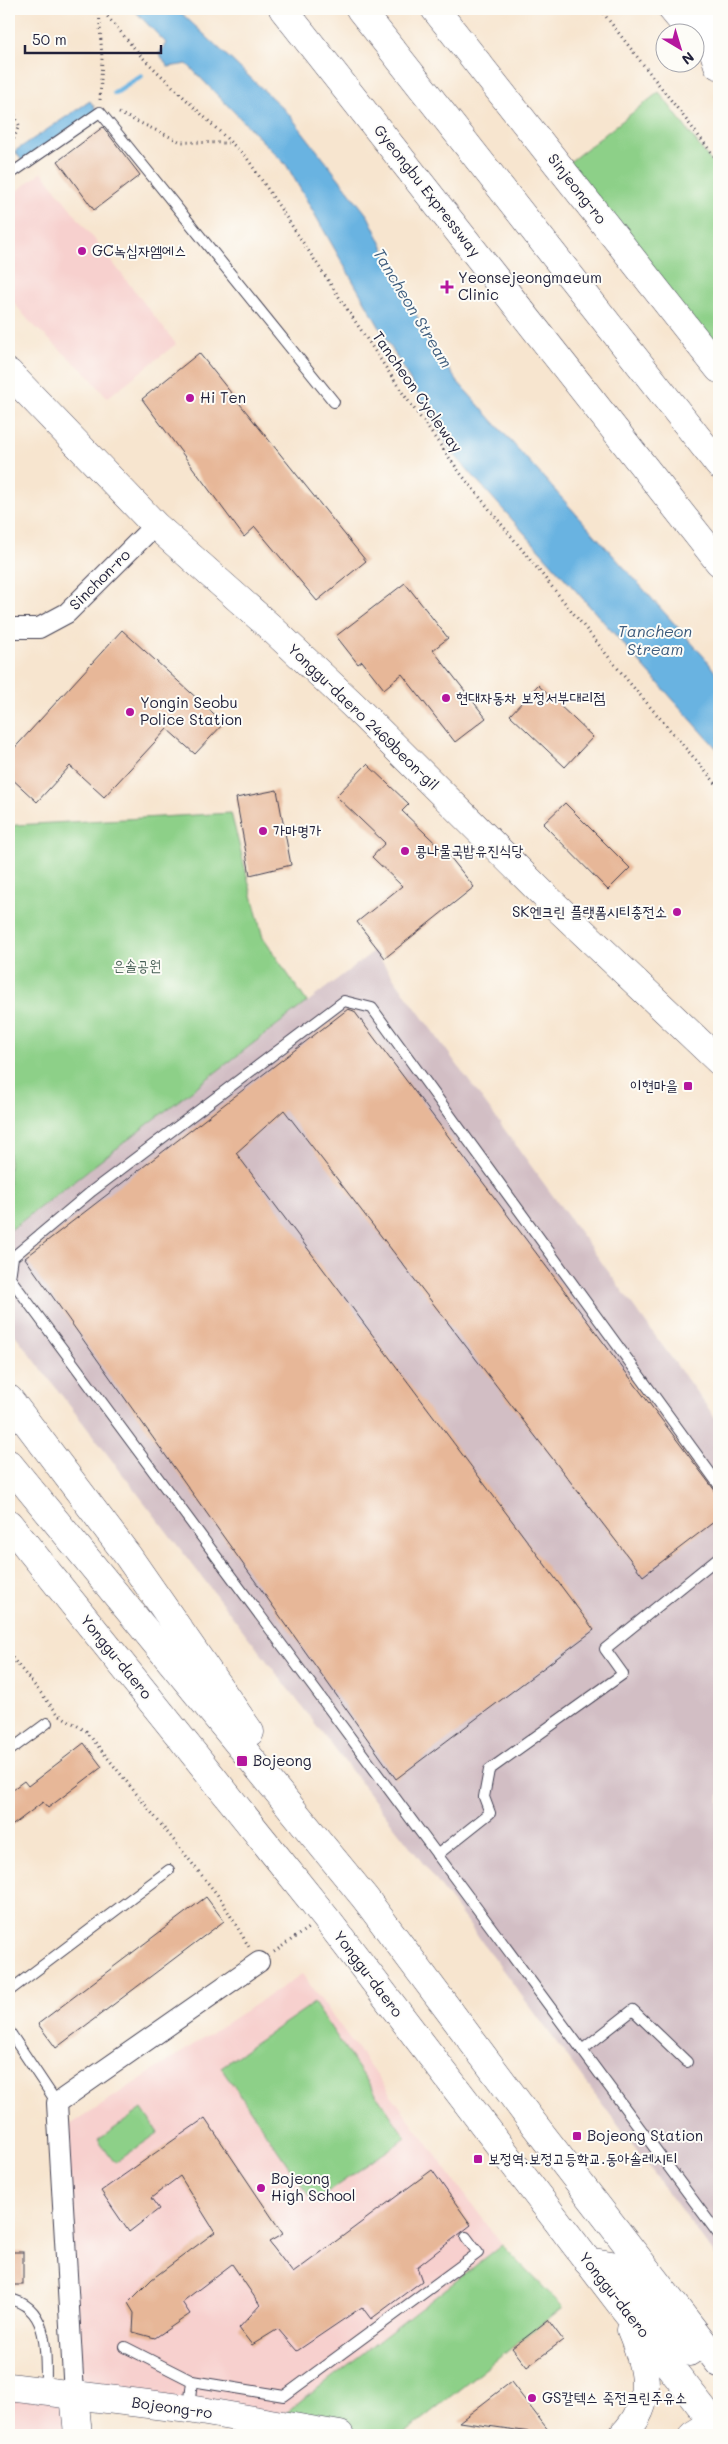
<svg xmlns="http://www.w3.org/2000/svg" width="728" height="2444" font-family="Mali,'Poor Story',sans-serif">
<rect width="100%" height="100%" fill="#fdfcf7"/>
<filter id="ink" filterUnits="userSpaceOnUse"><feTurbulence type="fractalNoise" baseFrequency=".02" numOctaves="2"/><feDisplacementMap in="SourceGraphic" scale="10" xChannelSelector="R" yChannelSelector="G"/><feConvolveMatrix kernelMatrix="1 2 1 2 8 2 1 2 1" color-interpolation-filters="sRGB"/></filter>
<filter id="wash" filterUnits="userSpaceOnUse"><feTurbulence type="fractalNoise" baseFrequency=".0096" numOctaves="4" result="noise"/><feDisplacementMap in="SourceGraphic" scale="20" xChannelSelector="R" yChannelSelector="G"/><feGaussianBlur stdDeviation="1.12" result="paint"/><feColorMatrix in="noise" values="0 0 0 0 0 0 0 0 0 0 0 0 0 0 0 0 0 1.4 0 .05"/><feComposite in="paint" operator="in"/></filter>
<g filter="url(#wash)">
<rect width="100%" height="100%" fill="#f7e5cf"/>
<g fill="#f7d0ce">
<polygon points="42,172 176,344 107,398 88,375 30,322 9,297 9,197"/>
<polygon points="302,1974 502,2245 272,2424 74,2394 78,2435 9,2435 9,2387 73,2394 59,2132"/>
</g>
<polygon fill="#d2bec4" points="374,951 719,1423 719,2261 432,1875 9,1327 9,1231"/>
<g fill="#8dd088" stroke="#587962">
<polygon points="659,92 719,172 719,356 567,164"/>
<polygon points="231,813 263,938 307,1002 9,1231 9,828 16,825"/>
<polygon points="314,2003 406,2138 313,2202 221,2067"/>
<polygon points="142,2109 158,2133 115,2163 98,2140"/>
<polygon points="502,2245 563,2307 402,2435 340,2435 272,2424"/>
</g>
<g fill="#69b3e1" stroke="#466a8e">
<polygon points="133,9 177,9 288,113 368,216 430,343 457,381 706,659 719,678 719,751 450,450 287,166 187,64 168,67 159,54 166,43"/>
<polygon points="90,101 97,111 22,161 15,151"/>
</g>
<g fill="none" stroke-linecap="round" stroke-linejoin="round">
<polyline stroke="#69b3e1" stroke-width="5.5" points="115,93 141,76"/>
</g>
<g id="blocks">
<g fill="#e7b798">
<polygon points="103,127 140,175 94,210 58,161"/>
<polygon points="199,353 366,561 317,601 255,527 244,537 142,399"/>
<polygon points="405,583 448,638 433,650 486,718 455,742 402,674 384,689 362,661 358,664 336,636"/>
<polygon points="122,630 224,723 195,754 167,729 104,797 70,766 37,802 9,776 9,754"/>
<polygon points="538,685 593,737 565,767 510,715"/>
<polygon points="367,764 409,804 402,811 450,857 474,887 385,958 357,922 402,886 372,857 385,843 336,796"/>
<polygon points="277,790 291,865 250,875 236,798"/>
<polygon points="565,803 630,868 608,890 543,824"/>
<polygon points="348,1009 354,1011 719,1496 719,1518 643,1576 284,1110 236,1153 594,1630 396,1779 25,1258"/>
<polygon points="84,1743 102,1767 48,1808 43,1802 9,1828 9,1792 24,1781 28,1786"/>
<polygon points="206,1897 224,1921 56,2048 38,2024"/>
<polygon points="205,2118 283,2234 269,2242 293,2273 432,2170 471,2225 417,2267 422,2281 371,2319 362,2307 297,2351 278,2329 252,2345 239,2328 260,2305 232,2264 182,2302 190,2314 155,2338 133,2332 134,2313 128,2303 152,2279 215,2232 180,2176 151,2198 159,2209 129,2232 101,2191"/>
<rect x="9" y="2252" width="14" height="33"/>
<polygon points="548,2320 563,2340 527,2367 512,2348"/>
<polygon points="511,2382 552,2435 459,2422"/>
</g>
</g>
</g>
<g filter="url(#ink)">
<use href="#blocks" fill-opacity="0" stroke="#423f51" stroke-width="1"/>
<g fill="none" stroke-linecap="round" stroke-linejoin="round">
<defs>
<g id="lane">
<polyline points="9,175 100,112 334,402"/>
<polyline points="719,1485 372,1008 344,1001 92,1191 13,1257 10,1278 719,2235"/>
<polyline points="9,1751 47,1723"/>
<polyline points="437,1855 490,1813 484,1797 489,1770 623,1674 605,1649 719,1557"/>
<polyline points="9,1991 169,1870"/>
<polyline points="9,2031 57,2103"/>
<polyline points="582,2050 633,2010 687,2062"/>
<path d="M9,2299C52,2307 45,2358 46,2390"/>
<polyline points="125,2347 192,2381 189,2408"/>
<polyline points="192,2381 284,2396 478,2253 466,2237"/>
</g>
<g id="street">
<polyline points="9,628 39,628 67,613 155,525"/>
<polyline points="74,2394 57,2103 259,1962"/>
</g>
<g id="secondary">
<polyline points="435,9 719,369"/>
<polyline points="672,9 691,32"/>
<polyline points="700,9 718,65"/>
<polyline points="9,373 155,525 269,626 353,705 545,896 719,1061"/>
<polyline points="9,2387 189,2409 340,2435"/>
<polyline points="74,2394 78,2435"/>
<polyline points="693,2435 719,2419"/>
</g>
<g id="primary">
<polyline points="9,1399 128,1556 250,1732"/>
<polyline points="9,1464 365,1898 533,2123 719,2363"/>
<polyline points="9,1524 325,1917 622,2306 719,2429"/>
<polyline points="587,2261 617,2266 681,2347 689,2352 695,2347"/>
<path d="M623,2435C655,2402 647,2369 631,2330"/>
</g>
<g id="highway">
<polyline points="283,9 719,562"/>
<polyline points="360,9 719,465"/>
</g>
</defs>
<use href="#lane" stroke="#423f51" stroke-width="12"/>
<use href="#street" stroke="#423f51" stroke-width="22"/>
<use href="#secondary" stroke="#423f51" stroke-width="29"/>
<use href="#primary" stroke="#423f51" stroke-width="29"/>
<use href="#highway" stroke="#423f51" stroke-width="29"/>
<g stroke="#423f51" stroke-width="3" stroke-dasharray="1 4" stroke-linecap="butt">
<polyline points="99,9 102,58 100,100"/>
<polyline points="101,9 141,56 247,158 402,392 461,474 628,681 719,787"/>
<polyline points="600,9 719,162"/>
<polyline points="9,101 19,125 10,149 13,156"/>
<polyline points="119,113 181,142 228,143"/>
<polyline points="9,1654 58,1714 86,1731 220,1898 249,1947"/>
<polyline points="274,1952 308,1928"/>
</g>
<use href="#lane" stroke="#fff" stroke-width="10"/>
<use href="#street" stroke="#fff" stroke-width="20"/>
<use href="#secondary" stroke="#fff" stroke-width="28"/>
<use href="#primary" stroke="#fff" stroke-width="28"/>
<use href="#highway" stroke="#fff" stroke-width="28"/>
</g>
</g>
<g fill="#b5179e" stroke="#fdfcf7" stroke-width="2">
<circle cx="82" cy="251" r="5"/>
<path d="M444.5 279.5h5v5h5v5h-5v5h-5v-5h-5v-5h5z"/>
<circle cx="190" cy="398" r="5"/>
<circle cx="446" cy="698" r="5"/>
<circle cx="130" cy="712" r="5"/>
<circle cx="263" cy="831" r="5"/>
<circle cx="405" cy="851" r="5"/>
<circle cx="677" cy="912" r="5"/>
<rect x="683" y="1081" width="10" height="10" rx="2.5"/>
<rect x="236" y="1755" width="12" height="12" rx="2.5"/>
<rect x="572" y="2131" width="10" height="10" rx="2.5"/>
<rect x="473" y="2154" width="10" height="10" rx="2.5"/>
<circle cx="261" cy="2188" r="5"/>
<circle cx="532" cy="2398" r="5"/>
</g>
<g text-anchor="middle" stroke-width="4" stroke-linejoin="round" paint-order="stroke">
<g font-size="15" fill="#22223b" stroke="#fdfcf7">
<text transform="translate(577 189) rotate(52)" y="5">Sinjeong-ro</text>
<text transform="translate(427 191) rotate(52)" y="5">Gyeongbu Expressway</text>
<text transform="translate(417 392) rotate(55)" y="5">Tancheon Cycleway</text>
<text transform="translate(100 580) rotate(-45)" y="5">Sinchon-ro</text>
<text transform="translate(363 717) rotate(44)" y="5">Yonggu-daero 2469beon-gil</text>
<text transform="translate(116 1657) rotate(51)" y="5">Yonggu-daero</text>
<text transform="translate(368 1974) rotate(53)" y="5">Yonggu-daero</text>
<text transform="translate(614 2295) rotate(52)" y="5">Yonggu-daero</text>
<text transform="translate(172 2408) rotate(8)" y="5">Bojeong-ro</text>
</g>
<g font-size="15" fill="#22223b" stroke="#fdfcf7" text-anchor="start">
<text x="92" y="256">GC녹십자엠에스</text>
<text x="458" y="283">Yeonsejeongmaeum<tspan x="458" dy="17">Clinic</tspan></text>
<text x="200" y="403">Hi Ten</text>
<text x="456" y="703">현대자동차 보정서부대리점</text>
<text x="140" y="708">Yongin Seobu<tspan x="140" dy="17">Police Station</tspan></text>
<text x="273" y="836">가마명가</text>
<text x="415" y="856">콩나물국밥유진식당</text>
<text x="667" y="917" text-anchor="end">SK엔크린 플랫폼시티충전소</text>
<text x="678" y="1091" text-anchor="end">이현마을</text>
<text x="253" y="1766">Bojeong</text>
<text x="587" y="2141">Bojeong Station</text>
<text x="488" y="2164">보정역.보정고등학교.동아솔레시티</text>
<text x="271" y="2184">Bojeong<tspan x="271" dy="17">High School</tspan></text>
<text x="542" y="2403">GS칼텍스 죽전크린주유소</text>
</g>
<g font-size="15" fill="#475f56" stroke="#fdfcf7">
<text x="137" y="971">은솔공원</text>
</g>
<g font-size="16" font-style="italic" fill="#3e5c7d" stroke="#fdfcf7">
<text transform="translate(413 308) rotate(59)" y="6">Tancheon Stream</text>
<text x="655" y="637">Tancheon<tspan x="655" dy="18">Stream</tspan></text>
</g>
</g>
<rect width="728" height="2444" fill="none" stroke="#fdfcf7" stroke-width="30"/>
<g transform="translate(680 48) rotate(142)"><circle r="24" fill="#fdfcf7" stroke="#a5a5ac"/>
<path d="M0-4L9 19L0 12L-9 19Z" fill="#b5179e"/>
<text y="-8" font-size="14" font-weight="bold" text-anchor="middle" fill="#22223b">N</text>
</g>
<path d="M25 45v8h136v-8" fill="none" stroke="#22223b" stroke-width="2.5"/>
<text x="32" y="45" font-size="15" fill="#22223b" stroke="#fdfcf7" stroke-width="4" paint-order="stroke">50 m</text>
</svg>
